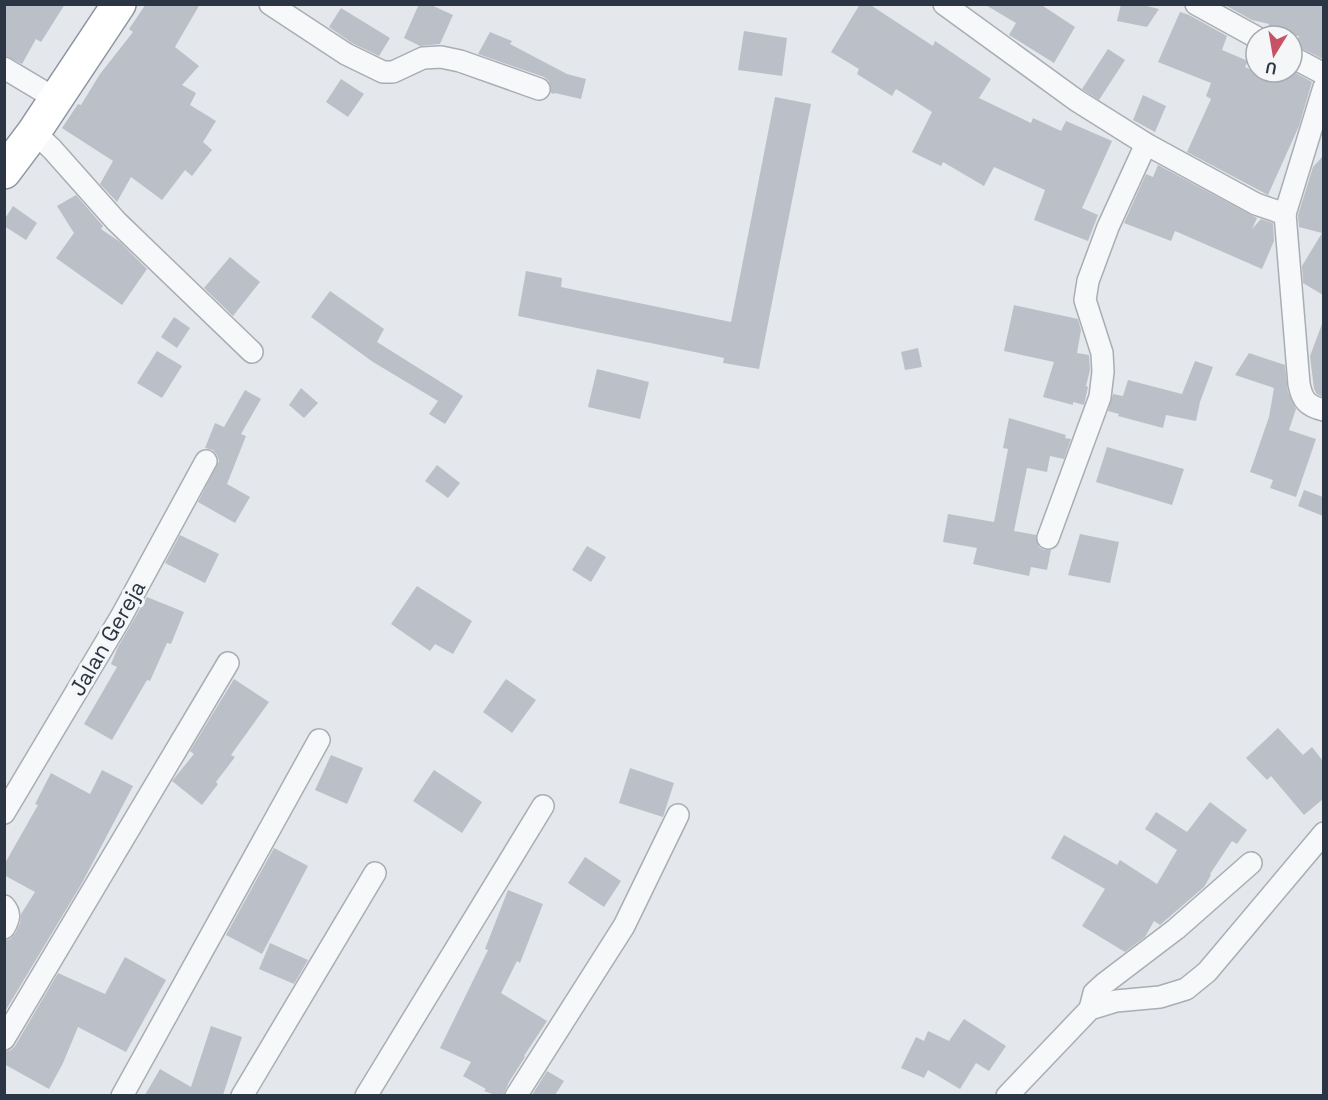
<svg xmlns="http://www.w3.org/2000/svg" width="1328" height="1100" font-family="'Space Grotesk',sans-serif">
<rect width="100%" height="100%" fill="#e4e7eb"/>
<g fill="#bbc0c8">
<polygon points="4,4 65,4 41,42 36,39 22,64 4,55"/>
<polygon points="146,4 200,4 175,47 199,66 182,85 196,93 190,105 216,121 203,142 212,150 192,176 185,170 162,200 131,177 117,202 100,184 113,161 62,128 78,104 81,105 100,74 133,32 129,29"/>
<polygon points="419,4 429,4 453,15 440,44 420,46 404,38"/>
<polygon points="860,4 869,4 933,46 935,41 991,79 979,98 1031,123 1033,118 1061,131 1066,121 1112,141 1082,208 1098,215 1088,241 1034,220 1045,190 994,167 984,186 943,162 941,166 912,152 932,112 896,89 892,96 857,74 859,69 831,52"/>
<polygon points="984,4 1040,4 1075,27 1054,63 1009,35 1016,23"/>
<polygon points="1121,4 1139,4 1159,9 1147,27 1117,21"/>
<polygon points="1223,4 1323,4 1323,59 1295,45 1299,36 1269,36 1267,30 1269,24 1252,20"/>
<polygon points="341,8 390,38 379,56 352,43 329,27"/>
<polygon points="1180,12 1189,15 1227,36 1222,50 1248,61 1245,67 1279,82 1284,72 1292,71 1312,82 1299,126 1268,195 1187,152 1211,99 1206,96 1211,83 1158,62"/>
<polygon points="744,31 787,38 782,76 738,70"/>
<polygon points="490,32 512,41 510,44 567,74 586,79 581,99 555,93 554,94 551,93 549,81 544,77 478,54"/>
<polygon points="1108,49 1125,60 1099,100 1082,89"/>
<polygon points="341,79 364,94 348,117 326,102"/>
<polygon points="1143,95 1166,106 1155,132 1133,120"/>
<polygon points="775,97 811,104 759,369 723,363 724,358 518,316 526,271 562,278 561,287 731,322"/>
<polygon points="1323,156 1323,295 1303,283 1302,266 1322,233 1299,227 1298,215 1313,167"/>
<polygon points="1158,165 1257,218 1252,229 1261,219 1273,223 1274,241 1262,269 1175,231 1171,241 1124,223 1146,174 1153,177"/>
<polygon points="76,195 103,226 101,229 120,242 147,269 122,305 56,258 74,233 57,206"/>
<polygon points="13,206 37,223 26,240 4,226 4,220"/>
<polygon points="230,257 260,282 233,316 204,288"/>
<polygon points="330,291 384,329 377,342 463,396 445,424 429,414 438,401 373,362 311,317"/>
<polygon points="1014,305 1078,319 1081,330 1077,353 1089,355 1090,370 1086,386 1088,387 1084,405 1073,402 1073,405 1043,397 1054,362 1004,351"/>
<polygon points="174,317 190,328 177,348 161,337"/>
<polygon points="1322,324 1323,324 1323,397 1317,394 1314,389 1310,356"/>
<polygon points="918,348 922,367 905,370 901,352"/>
<polygon points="157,351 182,366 162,398 137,383"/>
<polygon points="1249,353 1285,365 1288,392 1296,409 1289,430 1316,439 1296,497 1270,488 1273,480 1250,472 1269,417 1274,388 1235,375"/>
<polygon points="1195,361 1213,367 1200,402 1196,421 1166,415 1163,428 1118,416 1119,414 1108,411 1113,394 1123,396 1128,380 1182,394"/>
<polygon points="597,369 649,382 640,419 588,407"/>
<polygon points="301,388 318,403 304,418 289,405"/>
<polygon points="245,390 261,399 241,434 246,436 227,484 250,497 235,523 198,502 219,461 217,455 213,450 205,448 215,423 224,427"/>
<polygon points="1009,418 1066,435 1065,438 1071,439 1064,459 1050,456 1047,472 1027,468 1014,531 1036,535 1039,547 1044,550 1051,550 1047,570 1031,567 1029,576 973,564 977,548 943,542 948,514 994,522 1008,449 1003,448"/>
<polygon points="1107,447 1184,469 1172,505 1096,482"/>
<polygon points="437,465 460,483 448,498 425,481"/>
<polygon points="1304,490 1323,497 1323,516 1298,506"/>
<polygon points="1080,534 1119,542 1110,583 1068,575"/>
<polygon points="180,535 219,554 205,583 165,563"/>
<polygon points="587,546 606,557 591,582 572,570"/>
<polygon points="417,586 472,621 453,654 435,644 430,651 391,624"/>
<polygon points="147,597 184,612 171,644 167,643 150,681 147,680 112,740 84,724 117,667 111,664 118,647"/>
<polygon points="234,679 269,702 231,755 235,757 216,782 218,784 202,805 172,781 194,754 190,751"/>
<polygon points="506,679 536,700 512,733 483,712"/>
<polygon points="1278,728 1303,755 1312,747 1323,761 1323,799 1304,815 1271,776 1267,780 1246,758"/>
<polygon points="331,755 363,768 347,804 315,790"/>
<polygon points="630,768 674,783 663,817 619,803"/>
<polygon points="102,770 133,786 82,883 4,1013 4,941 10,939 15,934 20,923 21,914 35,892 4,875 4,865 38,805 35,804 51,773 90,794"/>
<polygon points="434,770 482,802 462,833 413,801"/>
<polygon points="1210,802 1247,830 1237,844 1232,841 1210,874 1211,875 1204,887 1160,925 1154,921 1145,937 1125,952 1082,926 1105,889 1051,858 1064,835 1117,865 1120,860 1157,884 1177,850 1145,829 1156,812 1187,832"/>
<polygon points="274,848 308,866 262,954 226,935"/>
<polygon points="585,857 621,881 604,907 568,883"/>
<polygon points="508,890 543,904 520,963 517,961 501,993 547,1021 524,1056 525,1057 509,1082 503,1095 495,1095 484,1091 486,1089 463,1076 471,1062 440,1048 488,950 485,949"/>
<polygon points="270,943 308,960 294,984 259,969"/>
<polygon points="125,957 166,980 126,1052 78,1027 63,1063 49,1089 4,1064 4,1052 11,1050 15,1046 58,973 105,994"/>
<polygon points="964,1019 1006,1046 989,1071 976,1063 960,1089 928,1070 924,1078 901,1068 916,1037 924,1041 928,1031 949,1041"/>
<polygon points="211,1026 242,1037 223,1095 145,1095 160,1069 191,1087"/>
<polygon points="547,1071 564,1081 555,1095 532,1095"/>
</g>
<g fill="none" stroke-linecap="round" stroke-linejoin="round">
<defs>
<g id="street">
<polyline points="270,4 346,54 383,72 393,72 423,58 441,57 460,61 539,89"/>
<polyline points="944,4 1076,100 1146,144 1256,204 1285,214 1324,87"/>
<polyline points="1196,4 1256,37"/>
<polyline points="1292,57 1324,74"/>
<polyline points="4,68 56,99"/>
<polyline points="34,132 52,149 116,221 252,352"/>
<path d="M1285,214L1299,384C1302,400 1307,406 1324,410"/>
<polyline points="1048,538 1100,397 1103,372 1102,353 1085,300 1088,281 1108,227 1146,144"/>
<polyline points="4,813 121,617 206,461"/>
<path d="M4,906C11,914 9,919 4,928"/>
<polyline points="1090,1009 1094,993 1105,983 1176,929 1251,863"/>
<polyline points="4,1039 228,663"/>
<polyline points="122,1096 319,740"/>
<polyline points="242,1096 375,873"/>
<polyline points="366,1096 543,806"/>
<polyline points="516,1096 624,926 678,815"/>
<polyline points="1007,1096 1090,1009 1116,1001 1160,997 1186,989 1207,972 1324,833"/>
</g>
<polyline id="highway" points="4,172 34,132 119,4"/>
</defs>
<use href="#street" stroke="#a9aeb5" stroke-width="24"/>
<use href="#highway" stroke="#8c95a1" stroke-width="36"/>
<use href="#street" stroke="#f7f8f9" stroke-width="21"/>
<use href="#highway" stroke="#fff" stroke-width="33"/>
</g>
<g text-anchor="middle" stroke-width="6" stroke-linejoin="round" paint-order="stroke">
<g font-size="22" fill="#2c3543" stroke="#f4f6f8">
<text transform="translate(107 638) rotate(-60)" y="8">Jalan Gereja</text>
</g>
</g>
<rect width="1328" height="1100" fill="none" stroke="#2c3543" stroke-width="12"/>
<g transform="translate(1274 54) rotate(191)"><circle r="28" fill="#f4f6f8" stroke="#a4a9b0" stroke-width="1.5"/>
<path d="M0-4.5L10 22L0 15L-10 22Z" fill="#c75264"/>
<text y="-9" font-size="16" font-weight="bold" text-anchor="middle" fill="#2c3543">U</text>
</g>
</svg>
